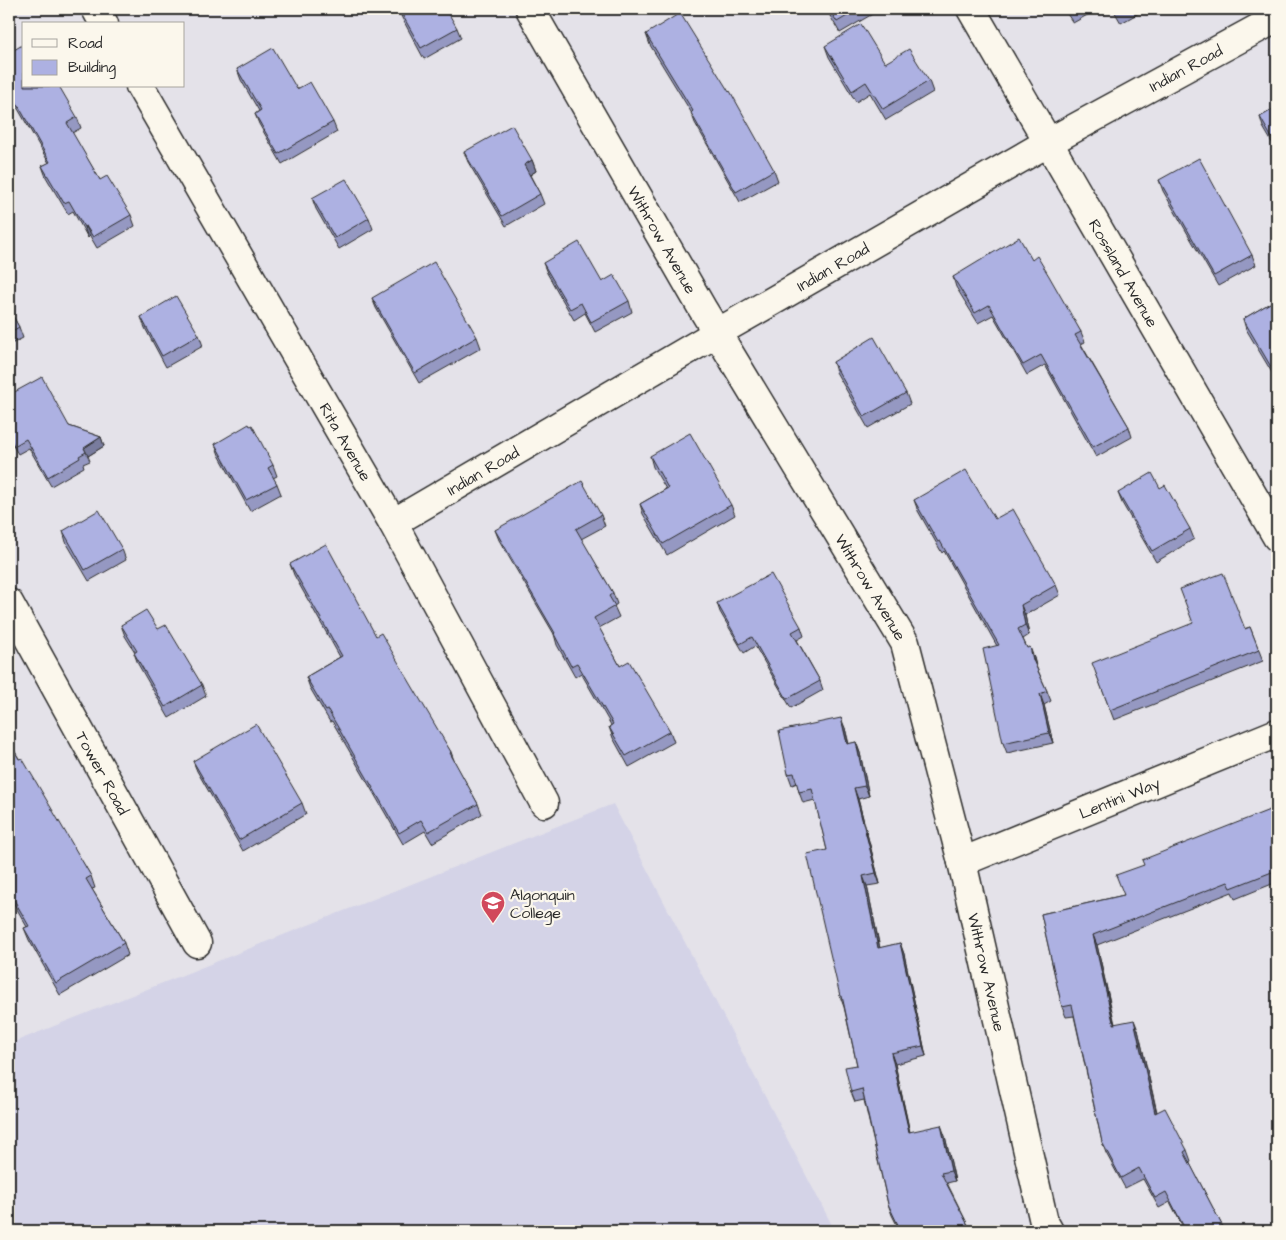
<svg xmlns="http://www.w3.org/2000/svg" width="1286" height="1240" font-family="'Architects Daughter',sans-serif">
<rect width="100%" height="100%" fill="#e4e2e9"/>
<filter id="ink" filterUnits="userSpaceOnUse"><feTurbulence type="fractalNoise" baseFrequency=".02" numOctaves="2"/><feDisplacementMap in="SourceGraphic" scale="10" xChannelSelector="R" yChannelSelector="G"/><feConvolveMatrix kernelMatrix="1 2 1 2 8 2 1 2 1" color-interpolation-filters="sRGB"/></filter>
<g filter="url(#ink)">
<polygon fill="#d4d3e7" points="613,804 835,1231 9,1231 9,1044"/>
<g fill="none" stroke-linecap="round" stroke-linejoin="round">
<defs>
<g id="street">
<polyline points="96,9 104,24"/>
<path id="s1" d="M530,9L702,308L905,643L962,862L1044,1222L1049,1231"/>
<path id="s2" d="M971,9L1277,537"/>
<path id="s3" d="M140,86L393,523L544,803"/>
<path id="s4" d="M393,523L717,333L1049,142L1277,18"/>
<path id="s5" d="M9,603L197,943"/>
<path id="s6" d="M962,862L1277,733"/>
</g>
</defs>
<use href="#street" stroke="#2b2b2b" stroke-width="31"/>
<use href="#street" stroke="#fbf7ec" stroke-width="28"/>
</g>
<g fill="#9598c2" stroke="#2b2b2b">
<polygon points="398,9 457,28 461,38 424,59 402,18"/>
<polygon points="826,9 881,9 840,33"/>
<polygon points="1064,9 1098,9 1073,23"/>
<polygon points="1113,9 1146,9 1121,23"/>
<polygon points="646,34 774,170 778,181 740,202 695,123 691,112 650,45"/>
<polygon points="825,46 885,63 929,81 933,92 886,120 870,93 856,102 829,57"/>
<polygon points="9,53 77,117 81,128 72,133 100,180 131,215 135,226 97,248 90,236 88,238 73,211 68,214 46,177 42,166 49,163 9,93"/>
<polygon points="237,69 297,89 333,122 337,132 282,164 259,124 255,114 259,111 241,80"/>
<polygon points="1277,107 1277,151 1263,127 1260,117"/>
<polygon points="464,152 532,160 536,171 530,175 540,194 544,204 506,226 468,162"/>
<polygon points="1159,180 1252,255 1256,265 1218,286 1163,191"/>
<polygon points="312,198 369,218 373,229 339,249 316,209"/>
<polygon points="1032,260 1081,332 1085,342 1081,344 1129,427 1132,437 1096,457 1045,365 1027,375 993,315 978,323 956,287 953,277"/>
<polygon points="543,263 602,282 629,301 632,312 595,332 585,313 574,320 547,273"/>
<polygon points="372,298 477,337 481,348 419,383 376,308"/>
<polygon points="1277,299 1277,381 1246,329 1243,319"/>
<polygon points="9,309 19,327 23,338 9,345"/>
<polygon points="141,317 199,335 203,346 166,367 145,328"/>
<polygon points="833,362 906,393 910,404 868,428 836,372"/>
<polygon points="9,395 69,426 101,437 104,446 88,456 90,461 83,464 84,467 51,486 29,448 18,454 9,439"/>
<polygon points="215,444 273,465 277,476 273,478 277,484 281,494 250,511 219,455"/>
<polygon points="650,456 731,505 735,515 667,555 643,514 640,504 666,489 653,467"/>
<polygon points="1160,488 1190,529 1194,539 1156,562 1122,503 1118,493"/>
<polygon points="914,500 995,519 1056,585 1060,595 1025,615 1029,635 1023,639 1027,648 1034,658 1036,666 1047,691 1051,701 1044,705 1053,743 1007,753 1003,743 997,646 944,551 942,553 918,511"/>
<polygon points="601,515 605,526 581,539 613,593 617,604 614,606 619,617 599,628 620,666 670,731 674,742 629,767 613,738 609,727 611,725 581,673 575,677 557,645 554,634 499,540 495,530"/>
<polygon points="63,531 122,549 126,560 89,581 66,542"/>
<polygon points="290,564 376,636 451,752 455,763 478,804 482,814 432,843 425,831 403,844 332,721 330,722 310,688 306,677 340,657 294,575"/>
<polygon points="717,603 801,627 804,636 797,640 820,681 823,690 791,708 755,646 744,653 720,612"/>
<polygon points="121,625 158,629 202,685 206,696 169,718 138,664 134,653 135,652 125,636"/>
<polygon points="1250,627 1263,661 1114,720 1096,673"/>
<polygon points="845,728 849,744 856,742 860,753 869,796 858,799 880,884 867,886 880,948 900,943 904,954 926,1056 895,1064 910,1132 945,1136 955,1181 947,1183 971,1231 900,1231 892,1215 888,1204 864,1100 855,1102 851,1092 857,1065 844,1007 840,996 827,850 815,800 803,803 799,792 797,783 792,785 788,774"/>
<polygon points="9,742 91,876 95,888 92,889 124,943 128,955 60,995 29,940 24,928 27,927 9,895"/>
<polygon points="193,761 302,803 306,814 243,851 197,771"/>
<polygon points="1277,807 1277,882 1235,899 1232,892 1097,945 1115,1024 1138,1030 1157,1112 1187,1150 1191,1161 1189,1162 1225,1231 1185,1231 1170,1202 1159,1208 1143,1179 1125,1188 1106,1153 1102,1142 1074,1016 1066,1017 1062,1007 1041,914 1124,895 1144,865"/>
</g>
<g fill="#797c9e" stroke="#2b2b2b">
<polygon points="532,160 536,171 528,176 524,165"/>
<polygon points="86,226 90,236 88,238 84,227"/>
<polygon points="101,437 104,446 88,456 84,448"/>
<polygon points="1021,605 1025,615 1029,635 1025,625"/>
<polygon points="1030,647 1034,658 1037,671 1033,660"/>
<polygon points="1040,694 1044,705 1053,743 1049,733"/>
<polygon points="841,718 845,728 851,755 847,744"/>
<polygon points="856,742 860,753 869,796 865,786"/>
<polygon points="854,788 858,799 880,884 876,873"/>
<polygon points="863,876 867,886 882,959 878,948"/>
<polygon points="1093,935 1097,945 1114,1022 1118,1032 1113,1022"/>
<polygon points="900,943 904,954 926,1056 923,1046"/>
<polygon points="1134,1020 1138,1030 1159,1123 1155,1113"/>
<polygon points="891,1053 895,1064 912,1143 909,1132"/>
<polygon points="941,1125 945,1136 955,1181 951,1171"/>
</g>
<g fill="#adb1e2" stroke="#2b2b2b">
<polygon points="399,9 446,9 457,28 421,48"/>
<polygon points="829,9 859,9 837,22"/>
<polygon points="1066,9 1076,9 1069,13"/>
<polygon points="1116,9 1124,9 1118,12"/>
<polygon points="680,13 729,92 730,91 774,170 736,192 691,113 693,111 646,34"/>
<polygon points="861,24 885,63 909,49 929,81 883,109 866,82 852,91 825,46"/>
<polygon points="24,44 24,86 59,86 77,117 67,123 100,180 107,176 131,215 93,237 86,226 84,227 69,201 64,203 42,166 50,162 9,89 9,53"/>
<polygon points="273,48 297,89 310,82 333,122 278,154 255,114 261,110 237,69"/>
<polygon points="1277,107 1277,147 1260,117"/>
<polygon points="512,125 532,160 524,165 540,194 502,216 464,152"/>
<polygon points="1199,158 1252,255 1214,276 1159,180"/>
<polygon points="346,179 369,218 335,238 312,198"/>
<polygon points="1019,237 1032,260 1037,256 1049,276 1081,332 1075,335 1129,427 1093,447 1041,355 1023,365 989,305 975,313 953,277"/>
<polygon points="579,242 602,282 614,275 629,301 591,322 581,303 570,309 543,263"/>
<polygon points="434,262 477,337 415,373 372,298"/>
<polygon points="176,296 199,335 162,356 141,317"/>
<polygon points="1277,299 1277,377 1243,319"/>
<polygon points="9,309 19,327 9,333"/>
<polygon points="874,337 906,393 864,417 833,362"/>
<polygon points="42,377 69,426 101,437 84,448 86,452 79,456 80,458 48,477 26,439 14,446 9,436 9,395"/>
<polygon points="249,424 250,426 252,425 273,465 268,468 277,484 246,500 215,444"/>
<polygon points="690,433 731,505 663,544 640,504 668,488 650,456"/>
<polygon points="966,470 995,519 1013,509 1056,585 1021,605 1025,625 1018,629 1027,648 1030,647 1033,660 1047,691 1040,694 1049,733 1003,743 983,649 999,645 940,541 938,542 914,500"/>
<polygon points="1152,473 1160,488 1165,485 1190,529 1152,551 1118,493"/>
<polygon points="582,481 601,515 576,529 613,593 609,596 615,606 594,618 620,666 629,661 670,731 626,756 609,727 613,724 577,663 571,666 554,634 555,633 495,530"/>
<polygon points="99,510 122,549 85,570 63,531"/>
<polygon points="326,544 376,636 381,633 451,752 450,753 478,804 428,832 421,820 399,833 328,710 326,711 306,677 342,656 290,564"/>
<polygon points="1223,573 1245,629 1250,627 1259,650 1110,710 1092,663 1193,623 1180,589"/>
<polygon points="771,574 801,627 792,632 820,681 787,699 752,637 740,644 717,603"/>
<polygon points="146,610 158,629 166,625 202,685 165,707 134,653 137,651 121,625"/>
<polygon points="841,718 847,744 856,742 865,786 854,788 876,873 863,876 878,948 900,943 923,1046 891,1053 909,1132 941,1125 951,1171 941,1173 971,1231 901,1231 888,1204 862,1089 851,1092 845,1067 857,1065 842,996 840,996 807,854 827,850 812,789 799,792 794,773 788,774 779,731"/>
<polygon points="256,724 302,803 239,840 193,761"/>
<polygon points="9,742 19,759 22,758 91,876 86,879 124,943 56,983 24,928 29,926 9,891"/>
<polygon points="1277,807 1277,870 1231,888 1228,882 1093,935 1113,1022 1114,1022 1114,1024 1134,1020 1155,1113 1165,1108 1187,1150 1184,1152 1225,1231 1186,1231 1166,1192 1155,1198 1139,1168 1121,1178 1102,1142 1072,1005 1062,1007 1041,914 1124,895 1116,875 1144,865 1142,860"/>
</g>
</g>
<defs>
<symbol id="university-pin" viewBox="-11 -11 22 30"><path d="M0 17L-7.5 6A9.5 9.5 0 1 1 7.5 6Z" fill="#d1495b" stroke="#fbf7ec"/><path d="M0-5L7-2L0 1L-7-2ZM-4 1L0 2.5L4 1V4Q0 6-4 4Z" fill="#fff"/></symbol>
</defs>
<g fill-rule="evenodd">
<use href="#university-pin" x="479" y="889" width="28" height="38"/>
</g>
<g text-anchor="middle" stroke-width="4.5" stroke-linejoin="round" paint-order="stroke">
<g font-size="16" fill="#2b2b2b" stroke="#fbf7ec">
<text dy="6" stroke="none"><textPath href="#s4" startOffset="914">Indian Road</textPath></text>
<text dy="6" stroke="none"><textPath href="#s1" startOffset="266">Withrow Avenue</textPath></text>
<text dy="6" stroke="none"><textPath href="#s4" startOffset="509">Indian Road</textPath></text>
<text dy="6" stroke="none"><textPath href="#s2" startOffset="305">Rossland Avenue</textPath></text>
<text dy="6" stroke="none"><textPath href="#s3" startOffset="411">Rita Avenue</textPath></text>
<text dy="6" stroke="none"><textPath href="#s4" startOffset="104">Indian Road</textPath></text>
<text dy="6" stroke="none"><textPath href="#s1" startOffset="671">Withrow Avenue</textPath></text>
<text dy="6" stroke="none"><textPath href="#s5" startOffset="194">Tower Road</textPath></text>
<text dy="6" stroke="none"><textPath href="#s6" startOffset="170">Lentini Way</textPath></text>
<text dy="6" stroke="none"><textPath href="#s1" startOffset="1076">Withrow Avenue</textPath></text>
</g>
<g font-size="16" fill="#2b2b2b" stroke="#fbf7ec" text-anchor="start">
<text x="510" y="900">Algonquin<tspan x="510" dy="18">College</tspan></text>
</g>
</g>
<rect width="1286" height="1240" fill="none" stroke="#fbf7ec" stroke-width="30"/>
<rect x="15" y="15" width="1256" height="1210" fill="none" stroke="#2b2b2b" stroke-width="2" filter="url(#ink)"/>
<rect x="22" y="22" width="162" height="65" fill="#fbf7ec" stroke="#a8a59f"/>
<rect x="32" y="39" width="25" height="8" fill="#fbf7ec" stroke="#a8a59f"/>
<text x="68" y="48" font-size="15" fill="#2b2b2b">Road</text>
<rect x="32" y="60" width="25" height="15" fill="#adb1e2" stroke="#a8a59f"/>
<text x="68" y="72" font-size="15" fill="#2b2b2b">Building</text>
</svg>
